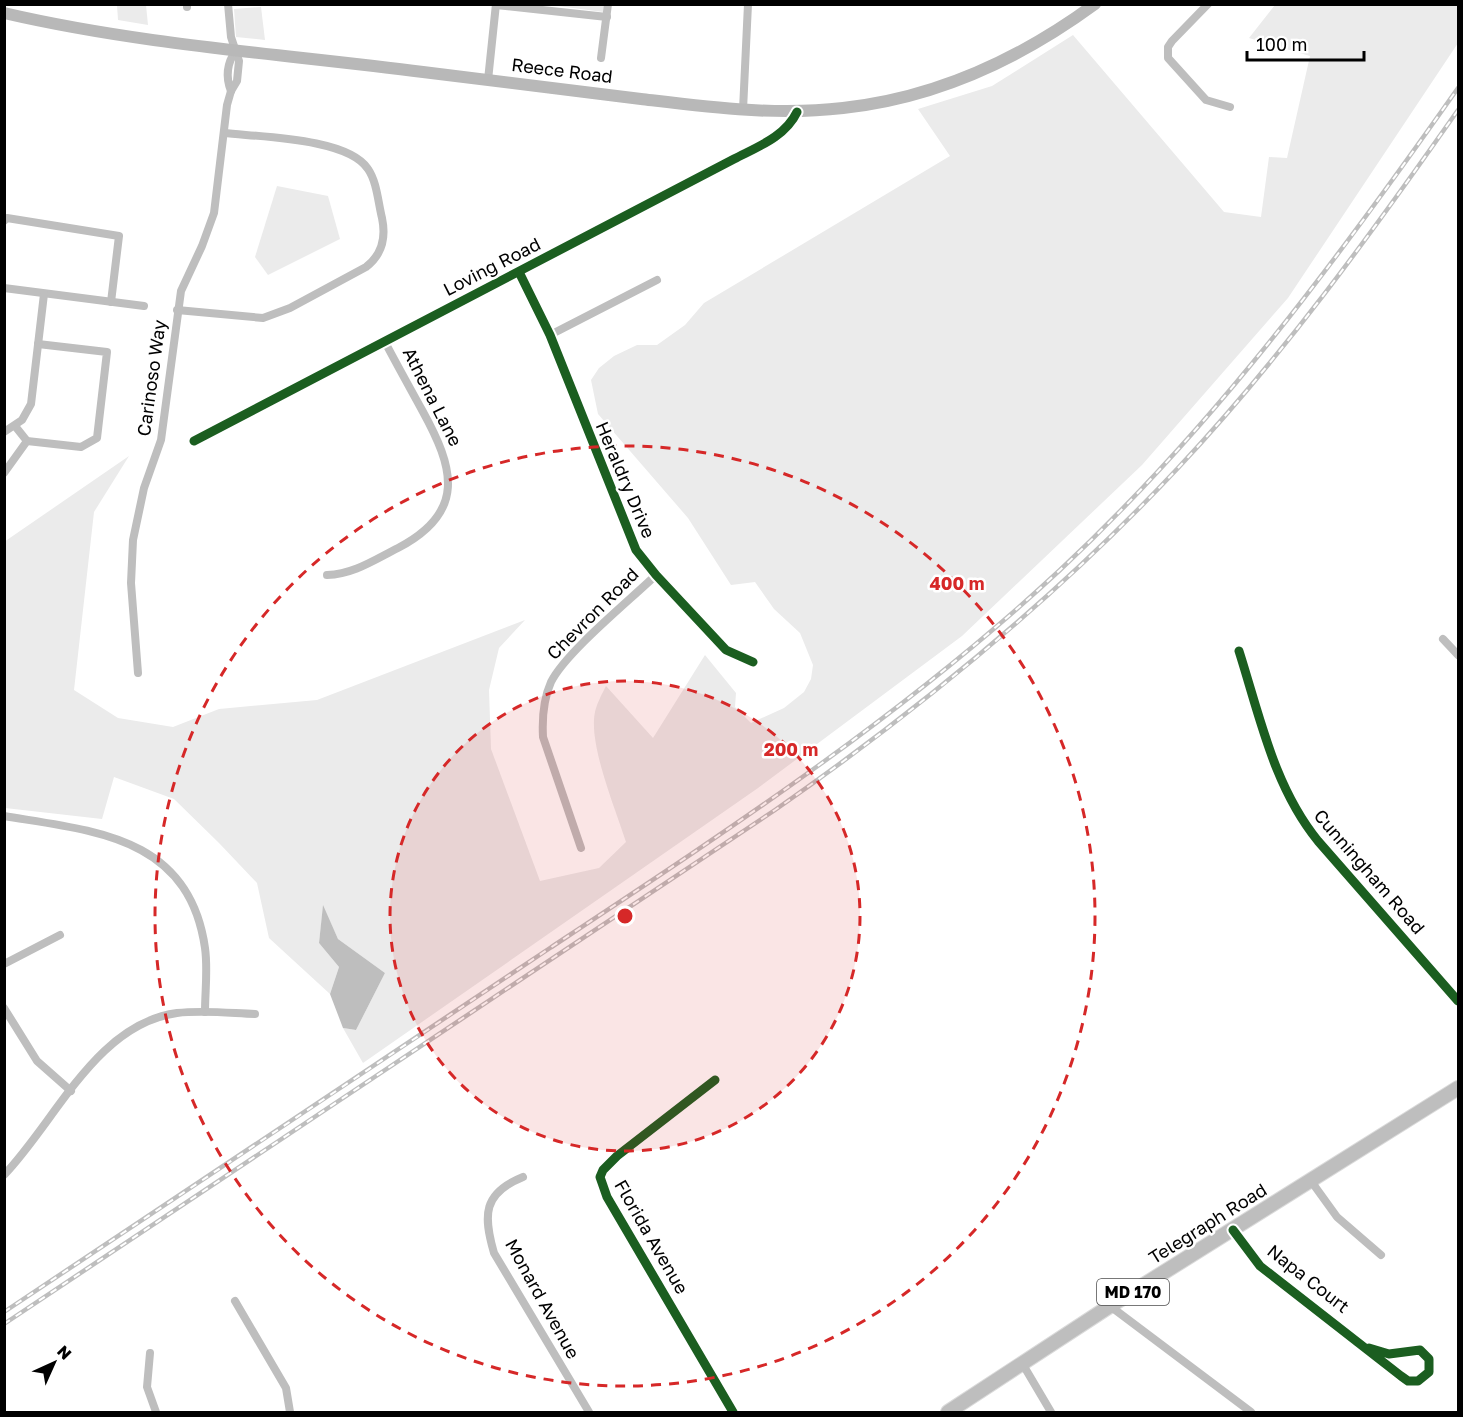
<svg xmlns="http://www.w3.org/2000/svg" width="1463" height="1417" font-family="'Golos Text',sans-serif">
<rect width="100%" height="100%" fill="#fff"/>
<g fill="#ebebeb">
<polygon points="117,5 146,5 148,25 118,20"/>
<polygon points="551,5 604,5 603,12"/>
<path d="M1275,5H1458V43L1288,298L1142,465L962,636L758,788L363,1063L343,1028L356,1030L385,973L338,939L323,907L319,943L339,967L330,994L269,938L257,883L219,843L174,799L114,777L102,819L5,808L4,542L129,456L94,512L74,690L118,718L173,727L219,709L317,700L525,620L499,648L489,690L491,749L540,881L599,868L626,842C616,810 588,744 595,712C597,703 602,694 606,686L653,738L705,655L736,693L735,707L751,723L784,708L804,692L811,679L813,665L800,633L774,609L755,582L731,585L688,518L598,414L591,380L599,368L614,356L637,345H657L685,325L704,303L950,156L918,109L992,86L1073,35L1224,212L1261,217L1269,157L1287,158L1310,56L1249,38Z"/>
<polygon points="261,7 265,40 236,37 234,9"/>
<polygon points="277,186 328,196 340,239 268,275 255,257"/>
</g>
<polygon fill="#bebebe" points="323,905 338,939 385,973 356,1030 343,1028 330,994 339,967 319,943"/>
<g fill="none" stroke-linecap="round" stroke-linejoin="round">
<defs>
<polyline id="primary" points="948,1412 1110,1306 1458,1088"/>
</defs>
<use href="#primary" stroke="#dbdbdb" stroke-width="16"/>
<g stroke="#bebebe" stroke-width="8">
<polyline points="187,4 187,7"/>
<polyline points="1208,4 1172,41 1168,47 1168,58 1206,100 1230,107"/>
<polyline points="496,5 607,17"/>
<polyline points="601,58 608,4"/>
<polyline points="488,80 496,4"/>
<path d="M231,91C225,76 227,63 236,50"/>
<polyline points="743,110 748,4"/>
<polyline points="4,221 7,218 119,236 111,302"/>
<polyline points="519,272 550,335 636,550 656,575 726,650 753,662"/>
<polyline points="4,288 144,306"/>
<path d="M177,310L263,318L290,308L366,267C383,254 386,237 382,218C378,202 377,182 368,169C348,138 260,137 224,133"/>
<polyline points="550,335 657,280"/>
<polyline points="15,426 27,441 81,447 97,438 107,352 38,344"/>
<polyline points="4,432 22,420 31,404 44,294"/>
<path d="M194,441L734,159C757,147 785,137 797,112"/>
<polyline points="4,473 27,441"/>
<path d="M327,575C354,574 374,560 398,548C467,512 454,468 422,410C410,388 397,365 385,342"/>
<polyline points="1443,639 1458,655"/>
<path d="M1239,651C1260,717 1274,787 1318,841L1458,1001"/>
<polyline points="138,673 131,583 133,540 144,488 161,440 181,291 202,246 214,213 227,105 231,91 237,81 239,61 231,37 228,4"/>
<path d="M4,816C94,831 189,836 205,948C208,969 205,991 205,1012"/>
<path d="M581,848L543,737C542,718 543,700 551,682C566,652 629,601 656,575"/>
<polyline points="4,964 60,935"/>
<polyline points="4,1008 37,1061 71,1091"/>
<polyline points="715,1080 617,1156 603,1170 600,1177 607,1197 733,1412"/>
<path d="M4,1175C56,1121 96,1024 177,1013C203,1010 229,1013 255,1014"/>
<path d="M523,1177C483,1193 483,1215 494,1253L589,1412"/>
<polyline points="1311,1181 1337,1217 1381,1255"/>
<polyline points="1233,1230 1260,1266 1401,1376 1408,1381 1418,1381 1429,1372 1429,1359 1420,1350 1389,1354 1369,1348"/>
<polyline points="235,1301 286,1388 290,1412"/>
<polyline points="1110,1306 1251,1412"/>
<polyline points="150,1353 147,1387 156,1412"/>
<polyline points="1022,1363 1051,1412"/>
</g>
<path stroke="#b8b8b8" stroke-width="12" d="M4,13C142,45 283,54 423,72C495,81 568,90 641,99C708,107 775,116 843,108C936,98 1020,59 1095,4"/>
<use href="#primary" stroke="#bebebe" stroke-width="14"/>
<defs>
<g id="rail">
<path d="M4,1312C186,1191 368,1070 550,948C727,831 904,715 1060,570C1215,425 1337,260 1458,88"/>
<path d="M4,1324L775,810C920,709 1056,598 1178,468C1282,357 1371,234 1458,110"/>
</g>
</defs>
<use href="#rail" stroke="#bebebe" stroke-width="4.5"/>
<use href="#rail" stroke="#fff" stroke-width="2" stroke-dasharray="7" stroke-linecap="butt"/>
<defs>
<g id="cycleway">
<polyline points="519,272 550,335 636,550 656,575 726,650 753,662"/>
<path d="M194,441L734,159C757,147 785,137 797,112"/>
<path d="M1239,651C1260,717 1274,787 1318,841L1458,1001"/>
<polyline points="715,1080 617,1156 603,1170 600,1177 607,1197 733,1412"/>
<polyline points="1233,1230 1260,1266 1401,1376 1408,1381 1418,1381 1429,1372 1429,1359 1420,1350 1389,1354 1369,1348"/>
</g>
</defs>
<use href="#cycleway" stroke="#fff" stroke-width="13"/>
<use href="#cycleway" stroke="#1b5e20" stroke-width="9"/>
</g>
<circle cx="625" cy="916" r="235" fill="#d62828" fill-opacity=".12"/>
<g fill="none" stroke="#d62828" stroke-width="3" stroke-dasharray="10 8">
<circle cx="625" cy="916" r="235"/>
<circle cx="625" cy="916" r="470"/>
</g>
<g text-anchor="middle" stroke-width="5" stroke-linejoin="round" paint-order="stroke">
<rect fill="#fff" stroke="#4c4c4c" stroke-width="1.5" x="1097" y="1279" width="72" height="26" rx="4.5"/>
<g font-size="16" font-weight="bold" fill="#000">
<text x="1133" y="1298">MD 170</text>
</g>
<g font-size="18" fill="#000" stroke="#fff">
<text transform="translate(562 71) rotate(7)" y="6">Reece Road</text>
<text transform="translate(492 267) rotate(-27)" y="6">Loving Road</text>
<text transform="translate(152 378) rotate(-82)" y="6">Carinoso Way</text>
<text transform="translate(432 397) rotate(63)" y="6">Athena Lane</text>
<text transform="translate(625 480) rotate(67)" y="6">Heraldry Drive</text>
<text transform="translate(593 614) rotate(-45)" y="6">Chevron Road</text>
<text transform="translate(1369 872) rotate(49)" y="6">Cunningham Road</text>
<text transform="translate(1208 1224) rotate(-32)" y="6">Telegraph Road</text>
<text transform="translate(651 1237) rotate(60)" y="6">Florida Avenue</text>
<text transform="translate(1308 1279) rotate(38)" y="6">Napa Court</text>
<text transform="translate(542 1299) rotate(61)" y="6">Monard Avenue</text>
</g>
</g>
<circle cx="625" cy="916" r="9" fill="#d62828" stroke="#fff" stroke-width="3"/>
<g font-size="18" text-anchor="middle" font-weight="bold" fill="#d62828" stroke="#fff" stroke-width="5" stroke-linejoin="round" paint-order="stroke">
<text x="957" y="590">400 m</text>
<text x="791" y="756">200 m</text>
</g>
<rect width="1463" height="1417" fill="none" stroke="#000000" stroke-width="12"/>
<g transform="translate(54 1363) rotate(45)" stroke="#ffffff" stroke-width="4.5" paint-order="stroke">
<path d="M0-4.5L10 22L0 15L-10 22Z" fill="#000000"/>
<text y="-9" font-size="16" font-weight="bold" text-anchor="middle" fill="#000000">N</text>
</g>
<path d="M1247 51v9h117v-9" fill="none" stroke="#000000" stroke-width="3"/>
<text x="1256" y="51" font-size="18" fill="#000000" stroke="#ffffff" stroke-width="4.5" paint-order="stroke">100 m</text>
</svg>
